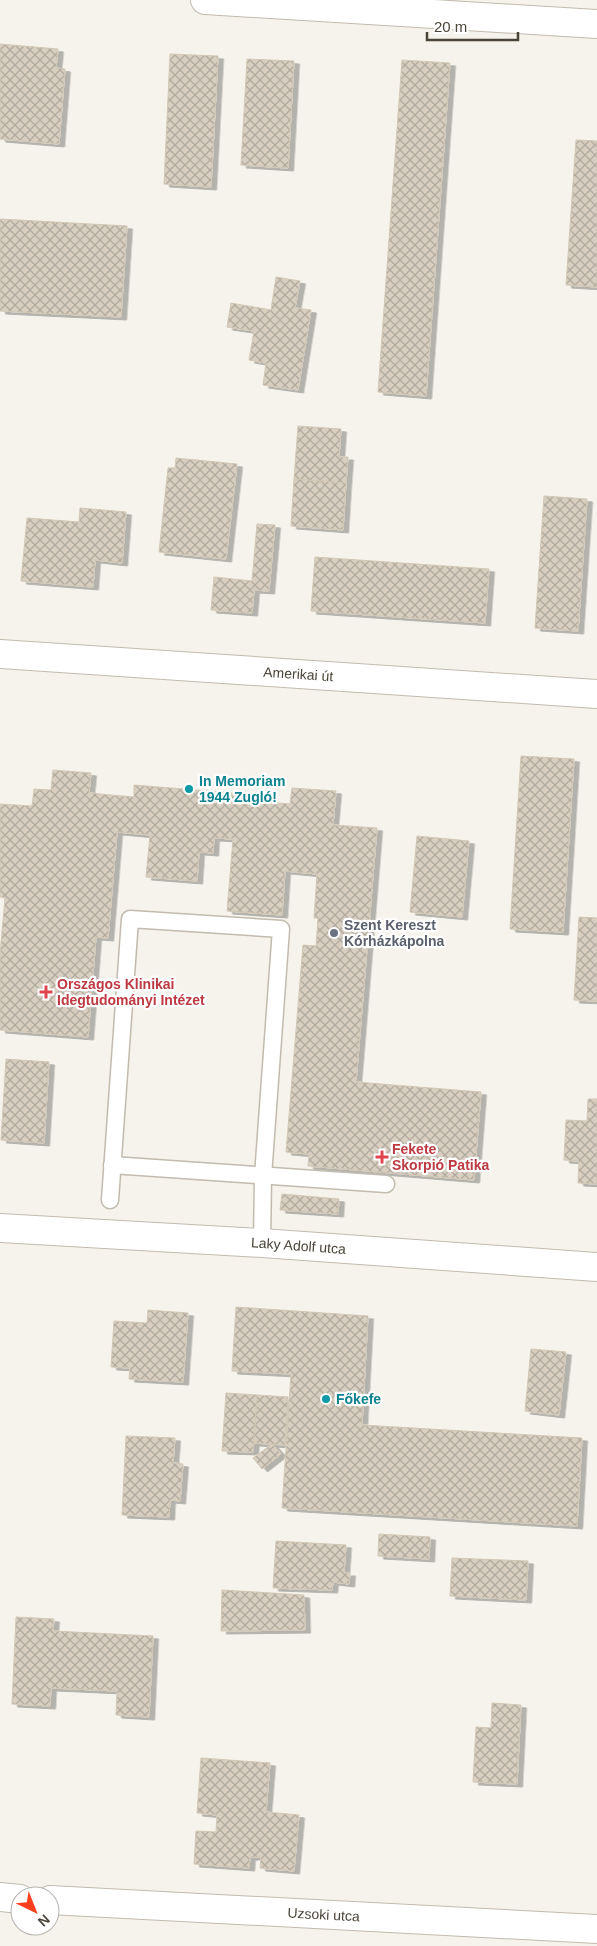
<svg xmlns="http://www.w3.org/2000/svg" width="597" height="1946" font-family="Arial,sans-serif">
<defs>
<pattern id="building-cross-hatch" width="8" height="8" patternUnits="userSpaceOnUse" patternTransform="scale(1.25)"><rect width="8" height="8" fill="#d8cfc1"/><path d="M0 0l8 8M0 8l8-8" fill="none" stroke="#b1aa9e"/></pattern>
<filter id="shadow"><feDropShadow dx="5.5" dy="3" stdDeviation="0" flood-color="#0004"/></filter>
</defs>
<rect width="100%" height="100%" fill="#f6f3ec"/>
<g fill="url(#building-cross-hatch)" stroke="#d3c7b4" filter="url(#shadow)">
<polygon points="0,44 58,49 56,68 65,69 59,144 0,139"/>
<polygon points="170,54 218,56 211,187 164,184"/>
<polygon points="247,59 294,61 288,168 241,165"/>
<polygon points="402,60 450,63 426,396 378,392"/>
<polygon points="576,140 597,141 597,287 566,285"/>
<polygon points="0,219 127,226 121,317 0,311"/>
<polygon points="276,277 300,281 295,308 311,310 298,390 263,385 266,363 249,360 254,331 227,327 231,303 271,310"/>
<polygon points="298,426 341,429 339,457 348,457 346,483 294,479"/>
<polygon points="176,458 237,464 226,559 159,552 168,468 175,468"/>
<polygon points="294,479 346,483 343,530 291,526"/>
<polygon points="544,496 587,499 578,631 535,628"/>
<polygon points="80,508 126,512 122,563 95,560 93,587 21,581 27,518 79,522"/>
<polygon points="257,524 275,525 269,591 254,590 252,613 211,610 214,577 252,581"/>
<polygon points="315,557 489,569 485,623 311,611"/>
<polygon points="521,756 574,759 563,932 510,929"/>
<polygon points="53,770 91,773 89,793 134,797 134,785 245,794 244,800 290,804 292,788 336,791 333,825 377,828 356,1082 481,1092 474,1180 308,1166 309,1154 286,1152 303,945 316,946 318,918 314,918 317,874 285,871 282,915 227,911 233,839 214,838 213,853 199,852 197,881 146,877 150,835 117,832 108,938 96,937 88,1037 0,1030 0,954 5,898 0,897 0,804 32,806 34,789 51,790"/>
<polygon points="417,836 469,841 462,917 410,912"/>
<polygon points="579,917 597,918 597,1001 574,1000"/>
<polygon points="6,1059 49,1062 44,1143 1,1140"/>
<polygon points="588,1099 597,1099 597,1184 578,1183 579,1161 564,1160 566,1120 587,1121"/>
<polygon points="282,1194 339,1199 338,1214 280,1210"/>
<polygon points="236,1307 368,1316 362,1425 582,1438 577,1526 282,1508 291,1374 232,1371"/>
<polygon points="148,1310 188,1313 183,1382 129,1379 130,1368 111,1367 114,1321 147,1323"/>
<polygon points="531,1349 566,1352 559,1415 525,1411"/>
<polygon points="226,1393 257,1395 253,1452 222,1451"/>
<polygon points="257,1395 288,1397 285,1445 254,1443"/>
<polygon points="126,1436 175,1438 173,1463 183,1464 180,1501 170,1500 169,1517 122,1515"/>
<polygon points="272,1444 281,1454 262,1469 253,1458"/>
<polygon points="379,1534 430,1537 429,1559 378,1556"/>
<polygon points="276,1541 346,1545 344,1573 350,1573 349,1584 333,1582 332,1590 273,1588"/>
<polygon points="452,1558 528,1561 526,1600 450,1596"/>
<polygon points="222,1590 304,1595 305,1630 221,1631"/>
<polygon points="16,1617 54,1619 53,1631 153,1636 149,1717 116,1715 117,1691 51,1688 50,1706 12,1704"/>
<polygon points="492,1703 521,1705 517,1784 473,1782 476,1727 491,1728"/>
<polygon points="201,1758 270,1763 266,1812 299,1815 294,1871 260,1868 261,1857 250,1857 249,1868 194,1864 196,1831 216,1832 217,1815 197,1813"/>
</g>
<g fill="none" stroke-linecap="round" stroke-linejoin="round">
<defs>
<g id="lane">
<polyline points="112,1165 386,1184"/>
<polyline points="110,1200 130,919 281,929 263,1176 262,1243"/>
</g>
<g id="street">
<polyline points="205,0 597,24"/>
<path id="s1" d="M0,654L597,694"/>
<path id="s2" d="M0,1228L262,1243L597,1267"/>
<polyline points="0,1897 20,1899"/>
<path id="s3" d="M50,1900L597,1929"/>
</g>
</defs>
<use href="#lane" stroke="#c2bbae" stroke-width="19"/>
<use href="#street" stroke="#c2bbae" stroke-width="30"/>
<use href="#lane" stroke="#fff" stroke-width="16"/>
<use href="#street" stroke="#fff" stroke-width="28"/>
</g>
<g fill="#0f9aa8" stroke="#fff" stroke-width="2">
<circle cx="189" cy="789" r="5"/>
<circle cx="326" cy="1399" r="5"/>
</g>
<circle fill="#6b7280" stroke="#fff" stroke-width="2" cx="334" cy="933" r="5"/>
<g fill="#e0444e" stroke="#fff" stroke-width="2">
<path d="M43.5 984.5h5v5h5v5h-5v5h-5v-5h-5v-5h5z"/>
<path d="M379.5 1149.5h5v5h5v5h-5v5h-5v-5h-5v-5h5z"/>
</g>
<g text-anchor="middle" stroke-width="4.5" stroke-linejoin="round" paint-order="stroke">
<g font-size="14" fill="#4b4439" stroke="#fff">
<text dy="5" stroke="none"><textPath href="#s1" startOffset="299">Amerikai út</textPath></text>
<text dy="5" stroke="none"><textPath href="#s2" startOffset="299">Laky Adolf utca</textPath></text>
<text dy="5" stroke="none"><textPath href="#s3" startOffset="274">Uzsoki utca</textPath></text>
</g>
<g font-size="14" font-weight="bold" fill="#0d838f" stroke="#fff" text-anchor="start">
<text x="199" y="786">In Memoriam<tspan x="199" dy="16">1944 Zugló!</tspan></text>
<text x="336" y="1404">Főkefe</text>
</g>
<g font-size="14" font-weight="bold" fill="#5b616d" stroke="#fff" text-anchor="start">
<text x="344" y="930">Szent Kereszt<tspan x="344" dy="16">Kórházkápolna</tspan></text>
</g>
<g font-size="14" font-weight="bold" fill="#be3a42" stroke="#fff" text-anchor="start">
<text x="57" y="989">Országos Klinikai<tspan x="57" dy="16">Idegtudományi Intézet</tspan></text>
<text x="392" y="1154">Fekete<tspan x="392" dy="16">Skorpió Patika</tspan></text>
</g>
</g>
<g transform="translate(35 1911) rotate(137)"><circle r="24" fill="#ffffff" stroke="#b7b4b0"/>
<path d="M0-4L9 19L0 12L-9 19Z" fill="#fc3f1d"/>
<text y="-8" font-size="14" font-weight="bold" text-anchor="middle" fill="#4b4439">N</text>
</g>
<path d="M427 32v8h91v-8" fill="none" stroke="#4b4439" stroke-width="2.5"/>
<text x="434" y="32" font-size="15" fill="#4b4439" stroke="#ffffff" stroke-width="4" paint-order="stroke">20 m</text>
</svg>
